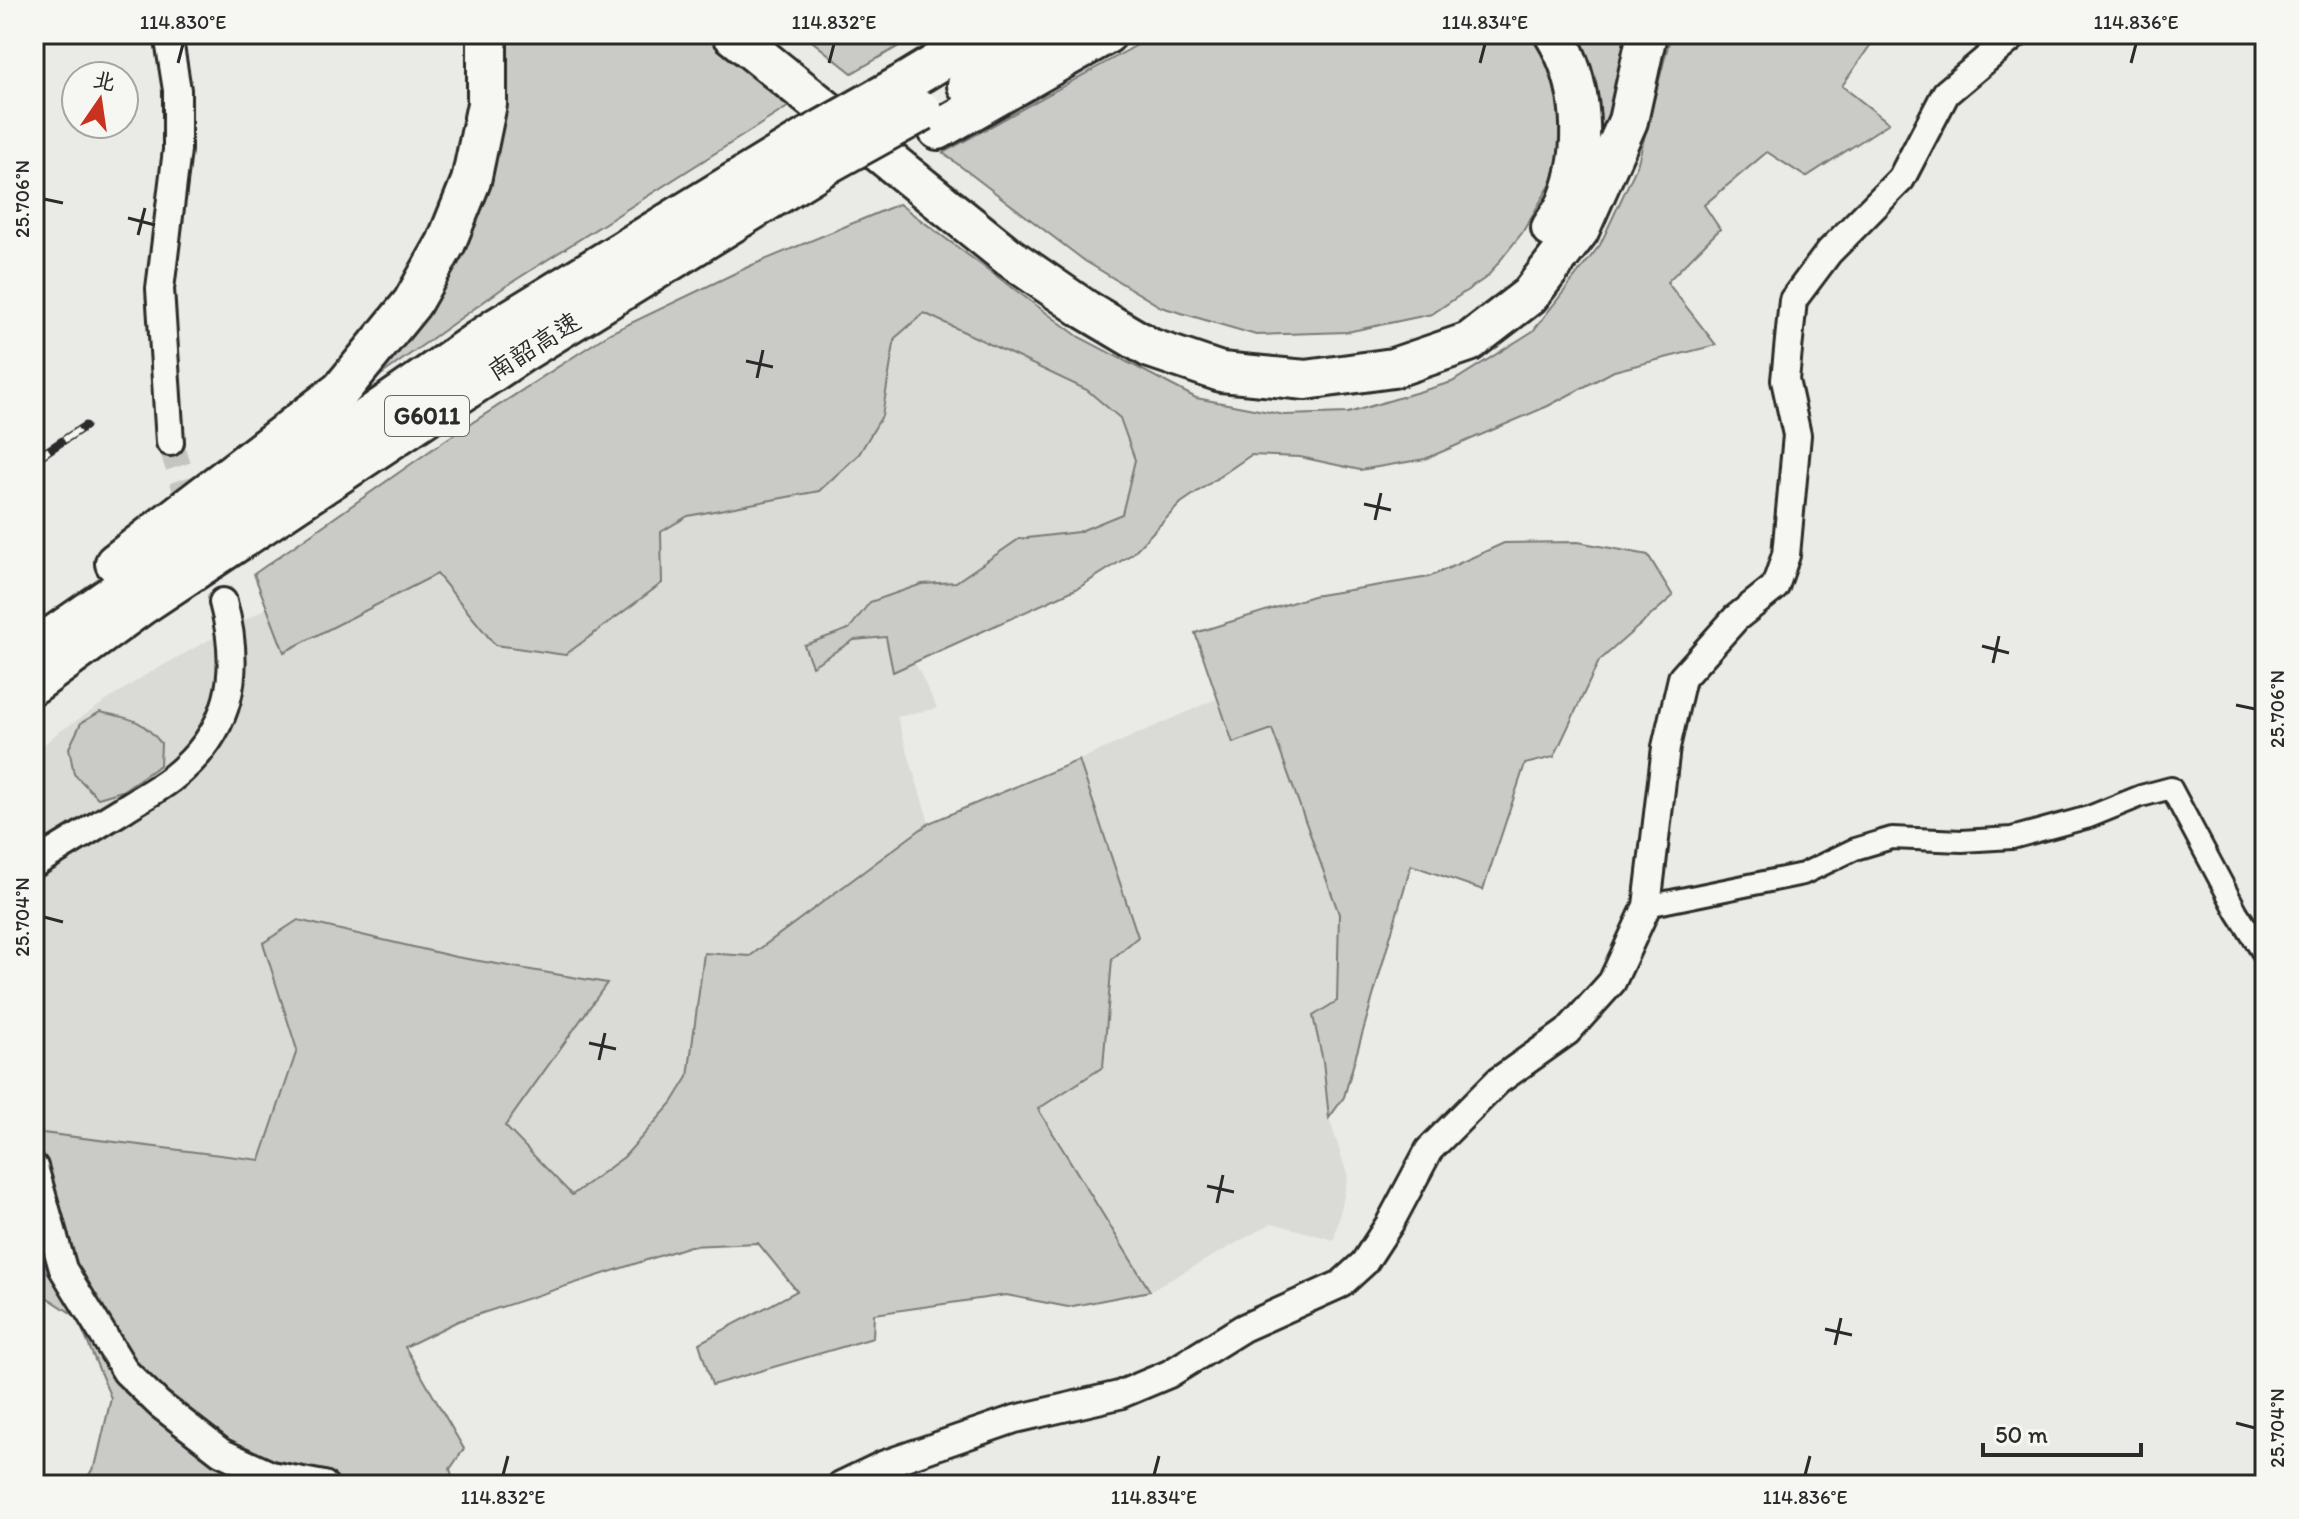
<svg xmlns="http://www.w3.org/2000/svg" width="2299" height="1519" font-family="Itim,'LXGW WenKai TC',sans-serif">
<rect width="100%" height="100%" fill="#eaeae6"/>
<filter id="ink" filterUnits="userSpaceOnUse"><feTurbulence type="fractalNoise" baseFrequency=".0125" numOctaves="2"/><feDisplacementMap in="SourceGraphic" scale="16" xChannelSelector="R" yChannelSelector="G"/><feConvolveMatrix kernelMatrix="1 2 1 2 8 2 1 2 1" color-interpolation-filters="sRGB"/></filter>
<g filter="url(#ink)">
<g fill="#dadad6">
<polygon points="924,313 1087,390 1120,418 1135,460 1122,514 1078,532 1019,539 955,582 922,584 870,602 850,629 804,645 813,666 854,640 886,637 893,672 915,663 937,708 897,717 929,823 750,956 704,953 688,1077 672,1103 624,1157 572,1195 505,1126 606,983 456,957 263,943 297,1050 260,1160 34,1132 34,753 56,734 144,676 267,608 285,652 437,574 495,645 688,516 819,491 882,416 895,338"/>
<polygon points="1216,699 1233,743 1272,728 1339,914 1337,1001 1313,1017 1323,1061 1329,1118 1348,1177 1334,1240 1272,1223 1150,1291 1037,1109 1103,1067 1112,959 1138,937 1079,760"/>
</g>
<g fill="#cacac7" stroke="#7a7a79" stroke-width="2">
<polygon points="503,34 711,34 794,103 503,288 364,387 449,277 485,191 506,90"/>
<polygon points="803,34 920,34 852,73"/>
<polygon points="1157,34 1535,34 1544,48 1562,93 1562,138 1553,180 1522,233 1487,277 1432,314 1347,332 1256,335 1161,307 1085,261 943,153"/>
<polygon points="1579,34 1632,34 1603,148 1594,138 1594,84"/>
<polygon points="1671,34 1878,34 1842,86 1889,123 1806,177 1767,152 1704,205 1720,229 1667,282 1716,345 1614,371 1548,406 1425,459 1360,470 1300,457 1251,455 1181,503 1132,554 1078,588 893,672 886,637 854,640 812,666 804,645 849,629 870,602 922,584 956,582 1019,539 1078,532 1122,514 1135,460 1120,418 1087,390 924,313 895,338 882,416 859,454 819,491 688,516 661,532 662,583 565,655 495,645 437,574 284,652 254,574 444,441 610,333 750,266 899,204 1079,337 1196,398 1285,415 1348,413 1452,382 1533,331 1600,245 1637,166"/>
<polygon points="1578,542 1648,555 1673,596 1599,661 1554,757 1525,764 1483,890 1411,865 1344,1097 1329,1118 1323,1061 1313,1016 1337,1001 1339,914 1272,729 1233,743 1195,633 1313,596 1429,577 1504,543"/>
<path d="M100,712C132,719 140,718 161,743L160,765L122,791L98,798L74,774L69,748L81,723Z"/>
<polygon points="1079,760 1138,937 1112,959 1103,1067 1038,1109 1150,1291 1068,1307 1006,1295 874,1314 873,1338 712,1385 699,1343 797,1291 758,1243 690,1246 458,1321 405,1347 464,1449 450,1469 455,1485 83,1485 96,1463 111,1398 77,1317 34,1289 34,1132 260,1160 297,1050 263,943 298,920 456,957 607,983 505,1126 572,1195 624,1157 672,1103 688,1077 704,953 750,956 929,823"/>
</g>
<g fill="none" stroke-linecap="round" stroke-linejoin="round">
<polyline stroke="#c4c4c1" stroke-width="26" stroke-dasharray="26 13" stroke-linecap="butt" points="170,442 223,602"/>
<defs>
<polyline id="minor" points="1647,906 1803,874 1855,849 1892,838 1962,841 2012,838 2089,817 2141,796 2171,788 2237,912 2265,956"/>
<g id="tertiary">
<polyline points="168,34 177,90 177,150 160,289 170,442"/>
<path d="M34,864C64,846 94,827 124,809C139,799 157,790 171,779C232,732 242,672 223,602"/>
<polyline points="34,1167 63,1269 126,1372 159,1404 221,1452 271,1475 324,1485"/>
<polyline points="841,1485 885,1464 1015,1419 1119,1395 1169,1374 1243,1328 1341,1284 1364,1263 1390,1223 1429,1150 1498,1081 1567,1032 1612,982 1647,906 1666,747 1682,678 1736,618 1775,587 1786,555 1797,435 1785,380 1793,300 1829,252 1901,179 1946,93 2016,34"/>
</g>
<g id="motorway">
<polyline points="732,34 1009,257 1086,310 1150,348 1221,372 1306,380 1393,368 1469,342 1529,296 1579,231 1628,121 1647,34"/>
<polyline points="901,85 985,34"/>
<polyline points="967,85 1050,34"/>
<polyline points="938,130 1107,34"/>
<path d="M1551,228C1556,220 1563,211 1567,202C1588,149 1584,82 1554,34"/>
<polyline points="115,563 341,390 412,303 446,243 471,181 487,104 487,34"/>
<polyline points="34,649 496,328 805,139"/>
<polyline points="34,684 141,606 523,352 829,163"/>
</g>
</defs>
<use href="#minor" stroke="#2b2b2b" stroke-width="26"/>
<use href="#tertiary" stroke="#2b2b2b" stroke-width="32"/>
<use href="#motorway" stroke="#2b2b2b" stroke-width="44"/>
<use href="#minor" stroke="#f6f6f2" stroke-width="20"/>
<use href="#tertiary" stroke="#f6f6f2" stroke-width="26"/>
<use href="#motorway" stroke="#f6f6f2" stroke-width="38"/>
<defs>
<polyline id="rail" points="34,460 85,426"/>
</defs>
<use href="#rail" stroke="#2b2b2b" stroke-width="9"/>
<use href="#rail" stroke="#f6f6f2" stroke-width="6" stroke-dasharray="18" stroke-linecap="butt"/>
<defs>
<g id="motorway-bridge">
<polyline points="805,139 901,85"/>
<polyline points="829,163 923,111"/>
</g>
</defs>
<use href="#motorway-bridge" stroke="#2b2b2b" stroke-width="44" stroke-linecap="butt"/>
<use href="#motorway-bridge" stroke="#f6f6f2" stroke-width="38"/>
</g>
</g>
<path fill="none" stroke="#2b2b2b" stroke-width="3" d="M178,63L183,44M829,63L834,44M1480,63L1485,44M2131,63L2136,44M44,199L63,203M128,218L155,225M138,235L145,208M746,361L773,367M757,378L763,350M1364,504L1391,510M1375,520L1381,493M1982,646L2009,653M1993,663L1999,636M2236,705L2255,709M44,917L63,922M589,1043L616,1049M599,1060L605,1033M1207,1186L1234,1192M1217,1203L1223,1175M1825,1329L1852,1335M1835,1345L1841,1318M2236,1423L2255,1428M503,1475L508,1456M1154,1475L1159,1456M1805,1475L1810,1456"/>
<g text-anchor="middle" stroke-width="7" stroke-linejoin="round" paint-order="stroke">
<rect fill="#f6f6f2" stroke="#686867" stroke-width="2" x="385" y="396" width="84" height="40" rx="6"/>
<g font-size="24" font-weight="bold" fill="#2b2b2b">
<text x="427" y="424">G6011</text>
</g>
<g font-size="26" fill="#2b2b2b" stroke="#f6f6f2">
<text transform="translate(534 346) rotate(-32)" y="9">南韶高速</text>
</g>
</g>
<rect width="2299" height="1519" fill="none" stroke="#f6f6f2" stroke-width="88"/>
<g transform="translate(100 100) rotate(13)"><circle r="38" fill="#f6f6f2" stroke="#a5a5a2" stroke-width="2"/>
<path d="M0-6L14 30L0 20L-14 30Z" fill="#c8321e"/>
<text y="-12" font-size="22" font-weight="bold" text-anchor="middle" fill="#2b2b2b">北</text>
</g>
<path d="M1983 1443v12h158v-12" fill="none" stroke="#2b2b2b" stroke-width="4"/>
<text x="1995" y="1443" font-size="24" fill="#2b2b2b" stroke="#f6f6f2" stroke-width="6" paint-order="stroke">50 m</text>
<rect x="44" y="44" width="2211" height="1431" fill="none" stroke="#2b2b2b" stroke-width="3"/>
<g font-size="20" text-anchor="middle" fill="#2b2b2b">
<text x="183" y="29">114.830°E</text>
<text x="834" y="29">114.832°E</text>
<text x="1485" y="29">114.834°E</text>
<text x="2136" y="29">114.836°E</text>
<text transform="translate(22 199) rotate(-90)" y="7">25.706°N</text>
<text transform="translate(2277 709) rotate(-90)" y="7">25.706°N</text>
<text transform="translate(22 917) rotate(-90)" y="7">25.704°N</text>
<text transform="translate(2277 1428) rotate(-90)" y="7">25.704°N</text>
<text x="503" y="1504">114.832°E</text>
<text x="1154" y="1504">114.834°E</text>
<text x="1805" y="1504">114.836°E</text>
</g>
</svg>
